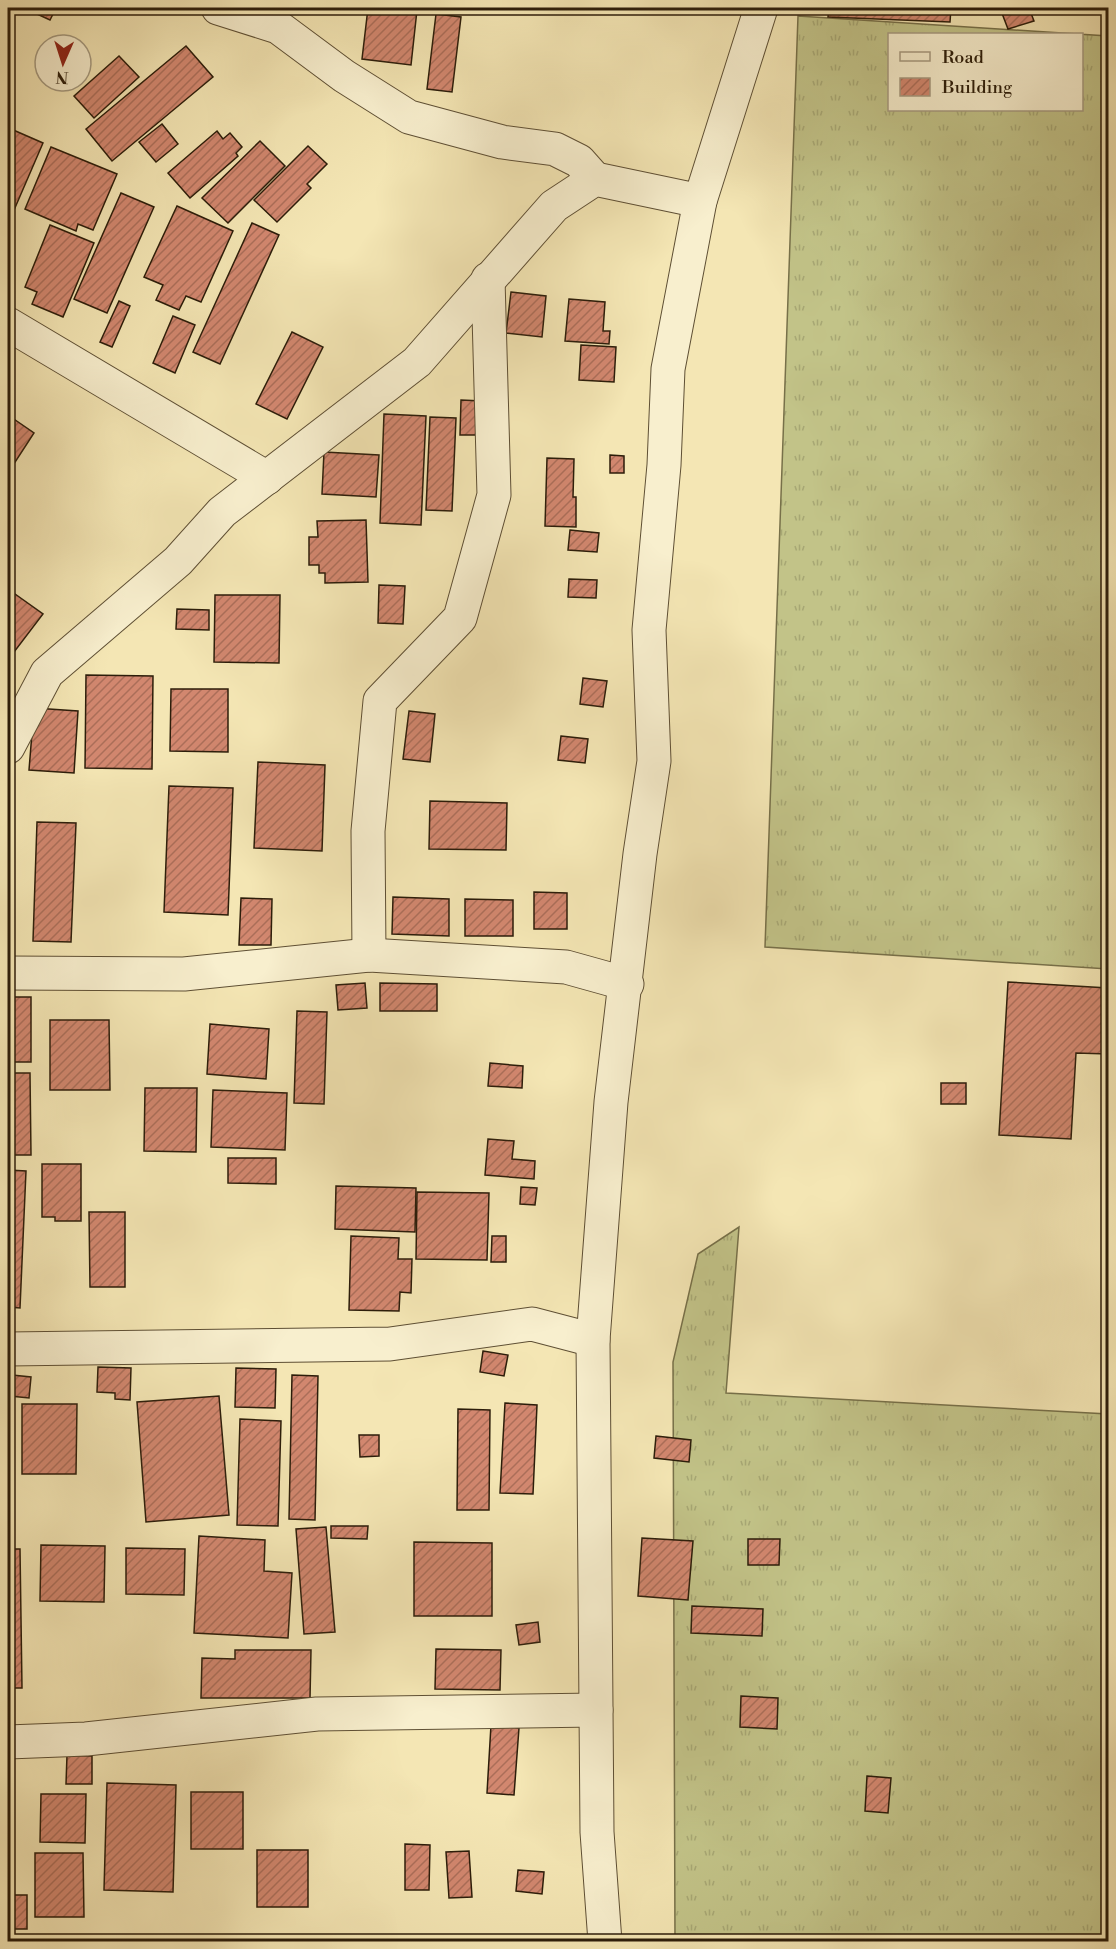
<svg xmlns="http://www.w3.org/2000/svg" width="1116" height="1949" font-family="'Libre Bodoni',serif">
<defs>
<pattern id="grass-tufts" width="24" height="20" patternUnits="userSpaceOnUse" patternTransform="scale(1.5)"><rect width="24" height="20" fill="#c2c388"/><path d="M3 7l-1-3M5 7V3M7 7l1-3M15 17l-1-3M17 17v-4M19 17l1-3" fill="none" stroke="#a7a774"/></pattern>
<pattern id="building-hatch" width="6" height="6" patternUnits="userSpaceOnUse" patternTransform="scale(1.5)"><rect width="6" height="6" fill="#d2876f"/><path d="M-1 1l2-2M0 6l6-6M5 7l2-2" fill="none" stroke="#ab6e59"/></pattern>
</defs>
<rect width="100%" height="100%" fill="#f4e6b4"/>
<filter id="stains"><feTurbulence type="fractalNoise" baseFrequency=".00333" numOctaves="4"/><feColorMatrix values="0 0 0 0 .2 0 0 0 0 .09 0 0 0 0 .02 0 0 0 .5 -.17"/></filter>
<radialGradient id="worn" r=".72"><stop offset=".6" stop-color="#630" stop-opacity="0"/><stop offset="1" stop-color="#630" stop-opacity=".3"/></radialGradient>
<g fill="url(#grass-tufts)" stroke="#777049" stroke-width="1.5" fill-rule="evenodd">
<path d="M798,16L1108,36V969L765,947ZM890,34H1082V110H890Z"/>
<polygon points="739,1227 726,1393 1108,1414 1108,1941 675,1942 673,1362 698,1254"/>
</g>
<g fill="url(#building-hatch)" stroke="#2c1d0a" stroke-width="1.5">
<polygon points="24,8 56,8 50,20"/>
<polygon points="368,8 417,10 411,65 362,59"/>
<polygon points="829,8 951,8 950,22 828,17"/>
<polygon points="1000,8 1029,8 1034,21 1008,29"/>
<polygon points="436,14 461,17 452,92 427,89"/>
<polygon points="186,46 213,77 112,161 86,129"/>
<polygon points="119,56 139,77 94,118 74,96"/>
<polygon points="162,124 178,144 156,162 139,142"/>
<polygon points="11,129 43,143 8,224 8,137"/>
<polygon points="217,131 223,139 230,133 242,147 236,153 238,156 190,198 168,173"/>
<polygon points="260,141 285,166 228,223 202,198"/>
<polygon points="308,146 327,164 307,184 311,188 277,222 254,200"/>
<polygon points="51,147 117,174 93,230 78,224 76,231 25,209"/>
<polygon points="121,193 154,207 107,313 74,299"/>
<polygon points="177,206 233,231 201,302 186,296 179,310 156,300 163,285 144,277"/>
<polygon points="252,223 279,235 220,364 193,352"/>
<polygon points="50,225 94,243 63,317 32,304 37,292 25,287"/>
<polygon points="511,292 546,296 542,337 506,333"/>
<polygon points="569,299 605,302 603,331 610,331 609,344 565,341"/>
<polygon points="119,301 130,306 112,347 100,342"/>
<polygon points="173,316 195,325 175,373 153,363"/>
<polygon points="292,332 323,347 287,419 256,404"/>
<polygon points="581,345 616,347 614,382 579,380"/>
<polygon points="461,400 482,401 481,435 460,435"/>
<polygon points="384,414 426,416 421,525 380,523"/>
<polygon points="8,415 34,433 8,473"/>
<polygon points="430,417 456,418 452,511 426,510"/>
<polygon points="324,452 379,455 376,497 322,494"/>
<polygon points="610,455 624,456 624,473 610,473"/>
<polygon points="547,458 574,459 573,497 576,497 576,527 545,526"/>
<polygon points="366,520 368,582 325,583 325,573 319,573 319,565 309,565 309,537 318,537 317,521"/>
<polygon points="570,530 599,533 597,552 568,550"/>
<polygon points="569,579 597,580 596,598 568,597"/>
<polygon points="379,585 405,586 403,624 378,623"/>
<polygon points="8,589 43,614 11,656 8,654"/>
<polygon points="215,595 280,595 279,663 214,662"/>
<polygon points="177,609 209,610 209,630 176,629"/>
<polygon points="86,675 153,676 152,769 85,768"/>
<polygon points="583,678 607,681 603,707 580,704"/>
<polygon points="171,689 228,689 228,752 170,751"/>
<polygon points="34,708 78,711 74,773 29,770"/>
<polygon points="409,711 435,714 430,762 403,759"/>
<polygon points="561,736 588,739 585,763 558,760"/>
<polygon points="258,762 325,765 322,851 254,848"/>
<polygon points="169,786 233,788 228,915 164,912"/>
<polygon points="430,801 507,803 506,850 429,849"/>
<polygon points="37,822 76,823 71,942 33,941"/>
<polygon points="8,857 14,857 12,925 8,925"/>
<polygon points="534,892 567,893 567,929 534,929"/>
<polygon points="393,897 449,899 449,936 392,934"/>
<polygon points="241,898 272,899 271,945 239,945"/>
<polygon points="465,899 513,900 513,936 465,936"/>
<polygon points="1008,982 1108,988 1108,1054 1076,1053 1071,1139 999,1135"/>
<polygon points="365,983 367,1008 338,1010 336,985"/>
<polygon points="380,983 437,984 437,1011 380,1011"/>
<rect x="8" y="997" width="23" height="65"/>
<polygon points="297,1011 327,1012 324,1104 294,1103"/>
<polygon points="50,1020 109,1020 110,1090 50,1090"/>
<polygon points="210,1024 269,1029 266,1079 207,1074"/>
<polygon points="490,1063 523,1066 522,1088 488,1086"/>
<polygon points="8,1073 30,1073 31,1155 8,1155"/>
<rect x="941" y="1083" width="25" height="21"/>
<polygon points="145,1088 197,1088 196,1152 144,1151"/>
<polygon points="213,1090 287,1093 285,1150 211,1147"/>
<polygon points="488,1139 514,1141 512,1159 535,1161 534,1179 485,1175"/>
<polygon points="228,1158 276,1158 276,1184 228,1183"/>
<polygon points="42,1164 81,1164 81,1221 55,1221 55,1217 42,1217"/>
<polygon points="8,1170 26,1171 20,1308 8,1307"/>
<polygon points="336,1186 416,1188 415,1232 335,1229"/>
<polygon points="521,1187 537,1188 535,1205 520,1204"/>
<polygon points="417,1192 489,1193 487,1260 416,1259"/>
<polygon points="89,1212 125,1212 125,1287 90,1287"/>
<polygon points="351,1236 399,1238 398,1259 412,1259 411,1293 400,1292 399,1311 349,1310"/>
<polygon points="492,1236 506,1236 506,1262 491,1262"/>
<polygon points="483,1351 508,1355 504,1376 480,1372"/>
<polygon points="98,1367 131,1368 130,1400 115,1399 115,1393 97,1392"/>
<polygon points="236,1368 276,1369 275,1408 235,1407"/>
<polygon points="12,1375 31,1377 29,1398 10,1396"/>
<polygon points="292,1375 318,1376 315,1520 289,1519"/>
<polygon points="219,1396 229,1515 146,1522 137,1402"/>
<polygon points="505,1403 537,1405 533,1494 500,1493"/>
<polygon points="22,1404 77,1404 76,1474 22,1474"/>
<polygon points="458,1409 490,1410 489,1510 457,1510"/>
<polygon points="240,1419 281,1421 278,1526 237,1525"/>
<polygon points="359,1435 379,1435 379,1456 360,1457"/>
<polygon points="656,1436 691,1440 689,1462 654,1458"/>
<polygon points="331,1526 368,1526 367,1539 331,1538"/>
<polygon points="326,1527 335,1632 304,1634 296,1529"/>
<polygon points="199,1536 265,1540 264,1571 292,1573 288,1638 194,1633"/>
<polygon points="642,1538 693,1541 688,1600 638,1596"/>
<polygon points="748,1539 780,1539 779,1565 748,1565"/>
<polygon points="414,1542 492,1543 492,1616 414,1616"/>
<polygon points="41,1545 105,1546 104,1602 40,1601"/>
<polygon points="126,1548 185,1549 184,1595 126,1594"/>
<polygon points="8,1549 20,1549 22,1688 8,1688"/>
<polygon points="692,1606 763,1609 762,1636 691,1633"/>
<polygon points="538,1622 540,1642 519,1645 516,1625"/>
<polygon points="436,1649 501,1650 500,1690 435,1689"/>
<polygon points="235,1650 311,1650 310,1698 201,1698 202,1658 235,1659"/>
<polygon points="741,1696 778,1698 777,1729 740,1727"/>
<polygon points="491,1725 519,1728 514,1795 487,1793"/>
<polygon points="67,1755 92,1756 92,1784 66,1784"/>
<polygon points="867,1776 891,1778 888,1813 865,1811"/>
<polygon points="107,1783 176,1785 173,1892 104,1890"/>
<rect x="191" y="1792" width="52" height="57"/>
<polygon points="41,1794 86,1794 85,1843 40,1842"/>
<polygon points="405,1844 430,1845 429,1890 405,1890"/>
<rect x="257" y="1850" width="51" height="57"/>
<polygon points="469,1851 472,1897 449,1898 446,1852"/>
<polygon points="35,1853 83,1853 84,1917 35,1917"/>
<polygon points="518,1870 544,1872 542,1894 516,1891"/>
<rect x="8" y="1895" width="19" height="34"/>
</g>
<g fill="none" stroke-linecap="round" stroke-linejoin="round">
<defs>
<g id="street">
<polyline points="218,8 278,27 344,76 409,117 502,142 555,149 579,161 595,179"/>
<polyline points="8,324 267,478"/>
<polyline points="8,747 47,673 178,561 222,512 417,362 554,206 595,179 700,201"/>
<polyline points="369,955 368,831 380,701 460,618 494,495 488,279"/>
<polyline points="8,973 184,974 369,955 566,967 627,984"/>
<polyline points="8,1349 390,1344 532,1324 593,1340"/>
<polyline points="8,1742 86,1739 317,1714 596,1710"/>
<polyline points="605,1942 597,1832 593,1340 611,1102 640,854 654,761 649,630 664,465 668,369 700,201 761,8"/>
</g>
</defs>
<use href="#street" stroke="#5e4f34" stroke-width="35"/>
<use href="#street" stroke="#f8efce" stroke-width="33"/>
</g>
<rect width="1116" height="1949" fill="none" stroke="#f4e6b4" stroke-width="30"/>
<rect x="9" y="9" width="1098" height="1931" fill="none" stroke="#2c1d0a" stroke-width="3"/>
<rect x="15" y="15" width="1086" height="1919" fill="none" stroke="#2c1d0a" stroke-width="1.5"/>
<rect x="888" y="33" width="195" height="78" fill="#f8efce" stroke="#a69b80" stroke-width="1.5"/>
<rect x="900" y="52" width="30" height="9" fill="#f8efce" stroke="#a69b80" stroke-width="1.5"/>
<text x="942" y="63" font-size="18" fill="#2c1d0a">Road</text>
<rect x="900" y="78" width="30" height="18" fill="url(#building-hatch)" stroke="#a69b80" stroke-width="1.5"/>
<text x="942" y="93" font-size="18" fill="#2c1d0a">Building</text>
<g transform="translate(63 63) rotate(183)"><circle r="28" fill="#f8efce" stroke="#a69b80" stroke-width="1.5"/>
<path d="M0-4.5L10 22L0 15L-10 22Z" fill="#8f2418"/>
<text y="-9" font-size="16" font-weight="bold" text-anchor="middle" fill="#2c1d0a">N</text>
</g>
<rect width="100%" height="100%" filter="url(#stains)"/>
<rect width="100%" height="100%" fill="url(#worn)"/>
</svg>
